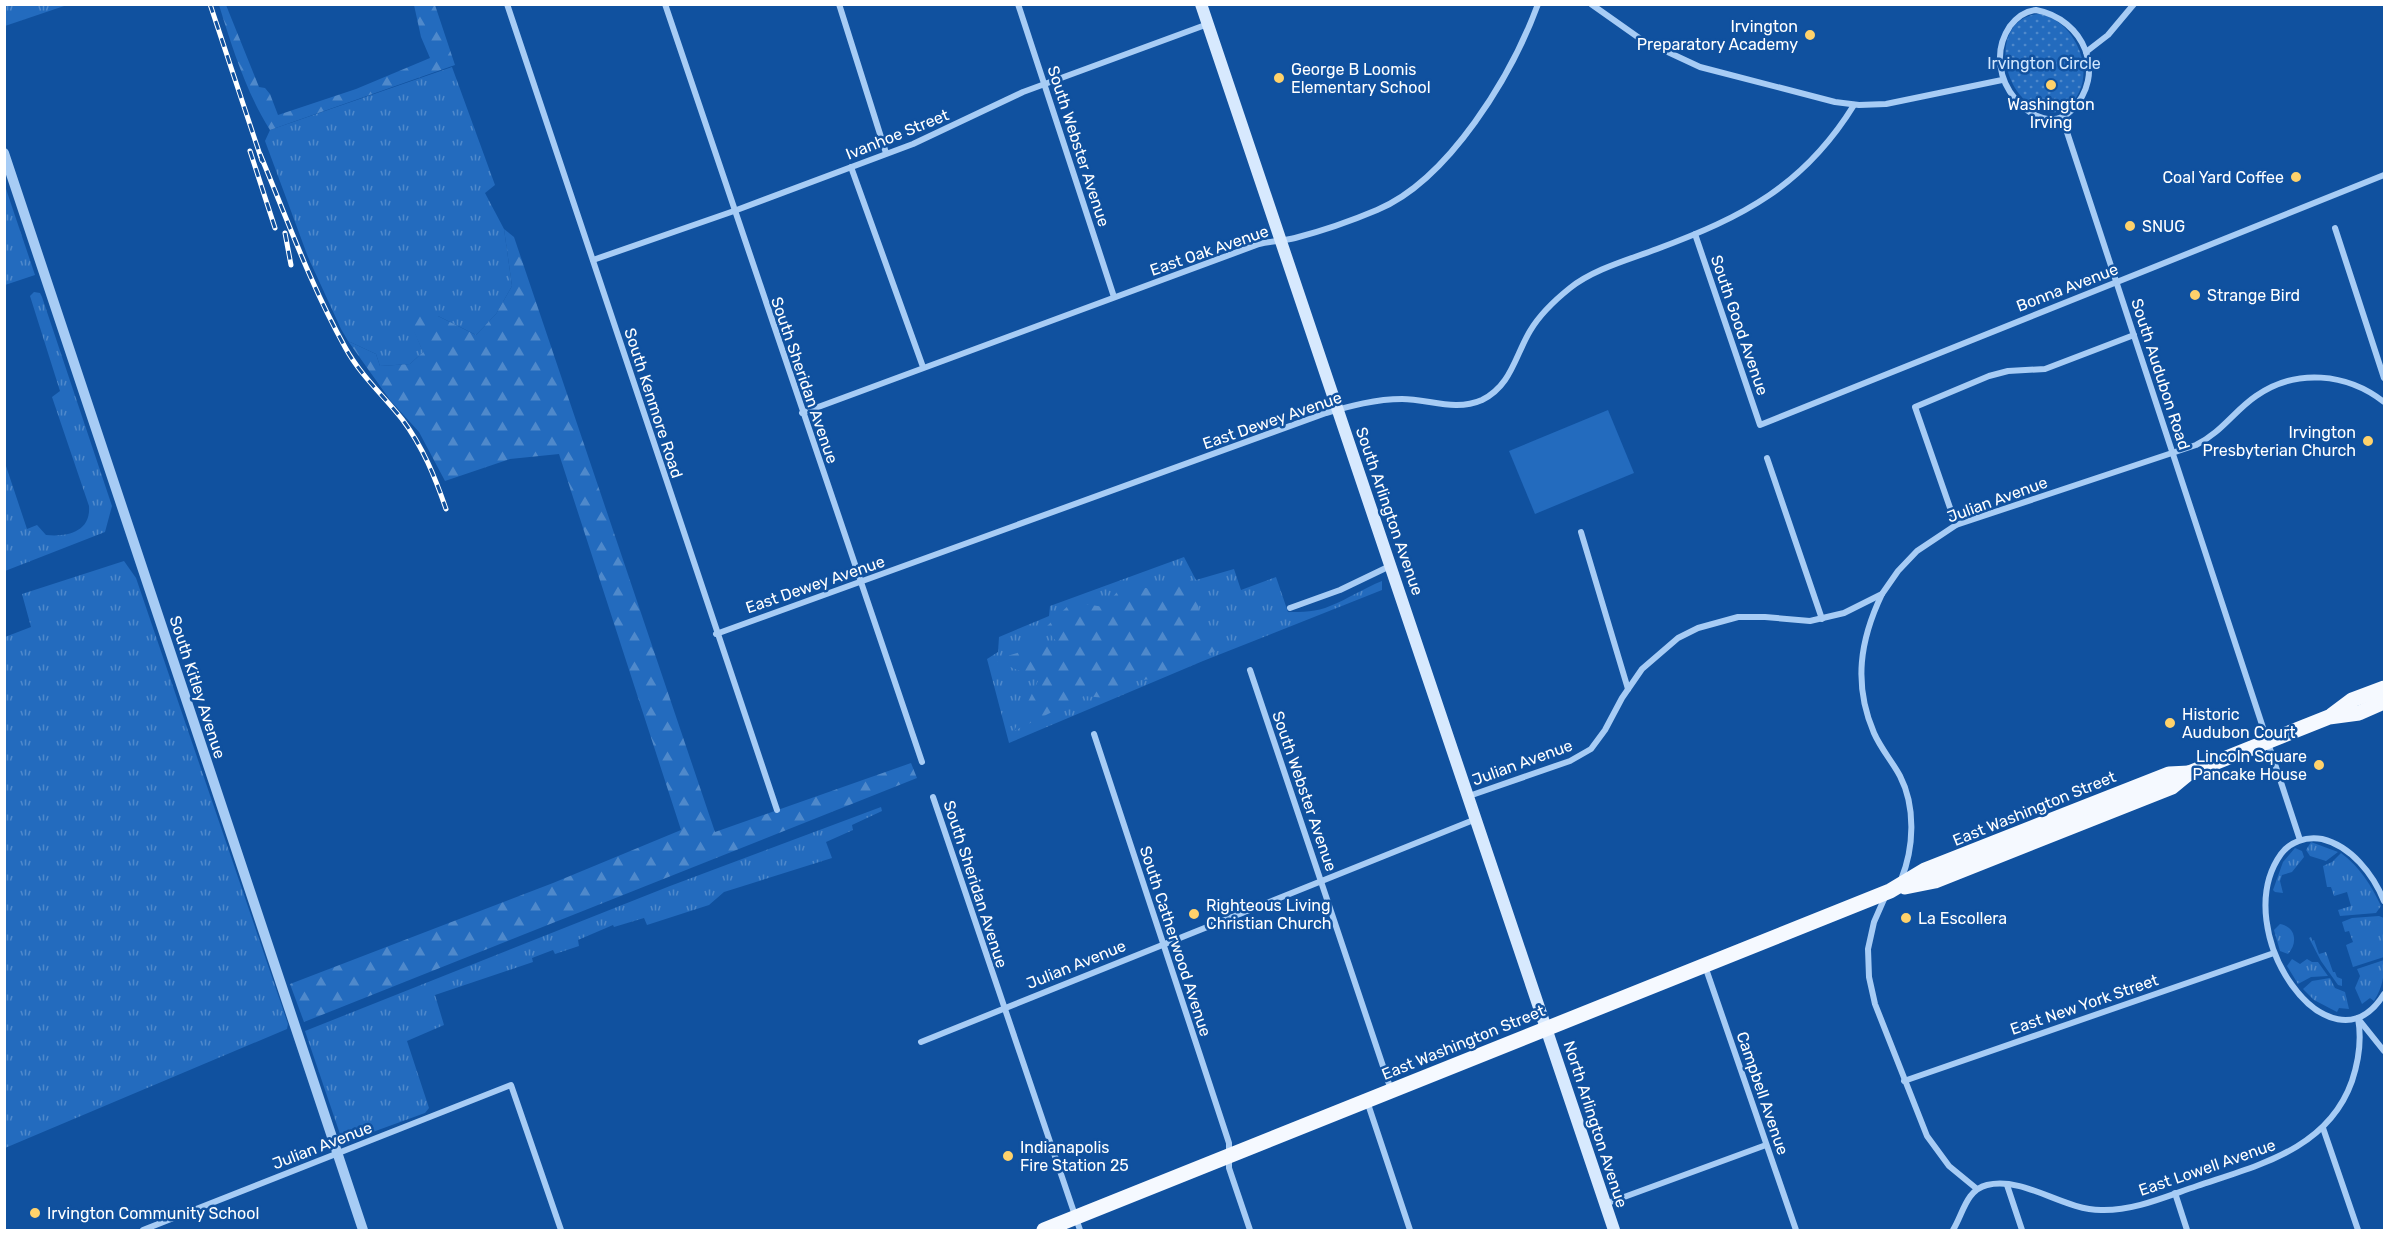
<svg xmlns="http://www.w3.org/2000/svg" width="2389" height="1235" font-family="Rubik,sans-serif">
<defs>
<pattern id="grass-tufts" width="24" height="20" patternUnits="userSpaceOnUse" patternTransform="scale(1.5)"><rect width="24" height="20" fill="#236bbe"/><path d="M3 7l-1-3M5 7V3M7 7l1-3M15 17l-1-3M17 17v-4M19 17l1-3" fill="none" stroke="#4f89cb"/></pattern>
<pattern id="forest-firs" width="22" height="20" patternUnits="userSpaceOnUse" patternTransform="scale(1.5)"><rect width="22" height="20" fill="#236bbe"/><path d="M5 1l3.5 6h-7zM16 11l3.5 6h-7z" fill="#4f89cb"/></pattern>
<pattern id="park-dots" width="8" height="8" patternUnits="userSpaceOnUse" patternTransform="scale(1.5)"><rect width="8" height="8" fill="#236bbe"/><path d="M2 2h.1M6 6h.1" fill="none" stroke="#4f89cb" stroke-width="1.8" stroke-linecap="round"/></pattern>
</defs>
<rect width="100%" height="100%" fill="#10519f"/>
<g fill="url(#grass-tufts)">
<polygon points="5,4 67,4 67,5 5,26"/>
<polygon points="452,67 495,185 485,193 504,229 512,286 496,314 476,335 438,316 411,323 423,352 410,364 380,366 376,354 348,341 341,329 308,257 265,141 270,130"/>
<polygon points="4,183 35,275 5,285 4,285"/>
<path d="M34,292L40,293L42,297L112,506L105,532L5,571V463L27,529L37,525L46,535C67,537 91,532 89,506L52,397L60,391L30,296Z"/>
<path d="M1184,557L1196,580L1234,569L1241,590L1276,577L1288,612C1302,612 1317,612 1330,606C1348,599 1364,588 1382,581V590L1203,661L1009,743L987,659L998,652L999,637L1049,616L1050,606Z"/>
<polygon points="124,561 136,578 288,1024 287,1029 5,1148 5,637 31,627 22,594"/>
<polygon points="881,807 882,811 852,825 853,830 826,842 832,858 724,892 709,905 647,925 644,918 614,927 613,925 578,940 579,946 555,954 553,950 532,958 533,962 435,995 444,1025 407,1041 429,1108 425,1113 348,1141 341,1137 305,1031 670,886"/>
<polygon points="2311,842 2338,852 2326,861 2310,856 2306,850"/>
<polygon points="2295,848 2302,851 2304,857 2292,872 2282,875 2280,881 2283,893 2275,892 2273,890 2283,862"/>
<path d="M2341,853C2360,867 2371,885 2381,906L2376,913L2340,916L2338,910L2351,906L2347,892L2334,896L2331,887H2327L2323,866L2332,862Z"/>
<polygon points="2379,916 2384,918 2384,957 2353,967 2346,945 2353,942 2349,931 2345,932 2342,922 2352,918"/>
<path d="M2280,924C2296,927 2298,943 2288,954L2280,951L2274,930Z"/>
<polygon points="2311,937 2312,941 2314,940 2319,954 2326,952 2333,972 2335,972 2337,977 2342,979 2342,986 2338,985 2321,961 2309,938"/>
<polygon points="2292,959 2300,964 2307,959 2312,962 2318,962 2328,976 2311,977 2298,984 2287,966"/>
<path d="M2384,960C2384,977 2383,986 2374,1001L2370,998L2362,1004L2355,988L2360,976L2357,969Z"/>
<polygon points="2330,978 2335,988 2345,992 2349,1009 2339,1008 2337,1012 2314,1000 2303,989 2312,981"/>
</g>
<g fill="url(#forest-firs)">
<path d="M219,5H226L259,87L265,88L270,94L278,115L356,89L430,58L421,37L414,5H435L455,65L270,130C246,92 232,47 219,5Z"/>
<polygon points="504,229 514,237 715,832 911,763 917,778 304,1022 290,984 553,883 681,830 559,454 510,459 445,481 419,432 390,400 348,341 376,354 380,366 410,364 423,352 410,323 419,312 438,316 476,335 496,314 512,286"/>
<polygon points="1180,570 1199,586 1198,632 1223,649 1178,663 1158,678 1135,681 1106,698 1084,696 1014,731 1039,679 994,660 1056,641 1045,628 1072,602 1104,607 1125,583 1171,594"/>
</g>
<path fill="url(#park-dots)" d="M2040,14C2079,22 2101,82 2066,108C2058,114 2049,113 2040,110C1997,92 1991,16 2040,14Z"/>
<polygon fill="#236bbe" points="1608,410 1634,473 1535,514 1509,451"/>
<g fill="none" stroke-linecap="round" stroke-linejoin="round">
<g stroke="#a7ccf5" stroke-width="6">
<polyline points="507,4 777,810"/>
<polyline points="665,4 922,762"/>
<polyline points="839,4 886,153"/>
<polyline points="1018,4 1114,297"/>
<polyline points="1591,4 1642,40 1700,67 1835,102 1859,105 1886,104 2002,80"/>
<path d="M2036,10C2084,19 2108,74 2071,111C2040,142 1975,78 2010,26C2017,17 2025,11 2036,10Z"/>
<polyline points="2086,52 2108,35 2134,4"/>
<polyline points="2062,117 2300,840"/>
<polyline points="851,167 923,367"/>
<polyline points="2335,228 2384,378"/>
<polyline points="1695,234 1760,425 2384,175"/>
<polyline points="593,260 734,211 913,144 1023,92 1208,24"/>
<path d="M802,413L1259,244C1271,241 1283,241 1295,238C1322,231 1351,221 1377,210C1449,180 1512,75 1538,4"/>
<polyline points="1767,458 1822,619"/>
<polyline points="1956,525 1915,407 1989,376 2008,371 2045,369 2134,335"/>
<polyline points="1581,532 1628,689"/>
<path d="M1882,594C1860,640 1853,684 1874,733C1881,749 1892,761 1900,776C1916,807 1914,848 1901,880"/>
<polyline points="1290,608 1340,590 1390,566"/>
<path d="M716,634L1326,413C1350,406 1376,399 1402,399C1429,399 1455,412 1482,400C1511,386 1515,356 1530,331C1540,314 1555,300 1570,288C1594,269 1628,260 1657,249C1743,217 1804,186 1854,105"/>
<polyline points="1250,670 1391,1090"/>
<polyline points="1094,734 1229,1143 1229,1168 1250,1230"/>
<path d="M1469,796L1570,761L1591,749L1605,730L1622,698L1642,669L1678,638L1698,628L1738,617H1765L1810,621L1844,613L1882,594L1898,571L1917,551L1956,525L2196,445C2222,432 2234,411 2256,396C2296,368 2347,373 2384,402"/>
<polyline points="933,797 1080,1230"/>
<polyline points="1885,897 1874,922 1868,949 1869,977 1875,1004 1927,1136 1949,1166 1977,1189"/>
<path d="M2384,901C2373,874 2351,846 2322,839C2306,836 2290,842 2281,854C2226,931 2331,1080 2384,994"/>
<polyline points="1705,966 1796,1230"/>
<polyline points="2360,1021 2384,1051"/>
<polyline points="921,1042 1476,819"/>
<polyline points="1904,1081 2274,953"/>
<polyline points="1367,1101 1410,1230"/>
<polyline points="2323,1128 2358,1230"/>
<polyline points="2007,1185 2022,1230"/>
<polyline points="2175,1193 2187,1230"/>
<polyline points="1605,1204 1766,1145"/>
<polyline points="143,1230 511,1085 561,1230"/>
<path d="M1953,1230C1963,1214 1966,1190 1987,1185C2024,1176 2063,1210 2101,1210C2134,1211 2167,1196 2197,1186C2259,1165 2328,1149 2352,1081C2359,1060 2362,1040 2358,1018"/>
</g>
<polyline stroke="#a7ccf5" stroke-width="10" points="4,153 363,1230"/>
<polyline stroke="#d7e9fe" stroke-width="12" points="1201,4 1614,1230"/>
<g stroke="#f5f9ff" stroke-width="15">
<polyline points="2332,715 2352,700 2384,688"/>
<polyline points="1905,887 1935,881 2172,787 2189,773 2329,717 2359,713 2384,702"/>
<polyline points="1044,1230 1890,891 1925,870 2169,774 2189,773"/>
</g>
<defs>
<g id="rail">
<polyline points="210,4 262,161"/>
<polyline points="250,151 275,228"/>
<path d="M260,154C287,219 311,286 345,347C360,375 383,395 402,419C423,447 435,477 446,509"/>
<polyline points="285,233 291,265"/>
</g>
</defs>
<use href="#rail" stroke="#fff" stroke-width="5"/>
<use href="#rail" stroke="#10519f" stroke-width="3" stroke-dasharray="9" stroke-linecap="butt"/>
</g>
<g fill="#ffd26b" stroke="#10519f" stroke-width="2">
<circle cx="1810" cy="35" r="6"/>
<circle cx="1279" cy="78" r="6"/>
<circle cx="2051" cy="85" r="6"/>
<circle cx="2296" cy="177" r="6"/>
<circle cx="2130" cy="226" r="6"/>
<circle cx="2195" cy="295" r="6"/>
<circle cx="2368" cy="441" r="6"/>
<circle cx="2170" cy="723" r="6"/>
<circle cx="2319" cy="765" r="6"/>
<circle cx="1194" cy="914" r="6"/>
<circle cx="1906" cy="918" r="6"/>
<circle cx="1008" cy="1156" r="6"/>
<circle cx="35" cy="1213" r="6"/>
</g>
<g text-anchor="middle" stroke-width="5" stroke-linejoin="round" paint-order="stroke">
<g font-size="16" fill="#fff" stroke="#10519f" text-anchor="start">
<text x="1798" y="32" text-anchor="end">Irvington<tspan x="1798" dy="18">Preparatory Academy</tspan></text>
<text x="1291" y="75">George B Loomis<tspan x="1291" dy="18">Elementary School</tspan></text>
<text x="2051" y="110" text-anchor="middle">Washington<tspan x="2051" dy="18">Irving</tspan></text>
<text x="2284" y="183" text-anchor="end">Coal Yard Coffee</text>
<text x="2142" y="232">SNUG</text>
<text x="2207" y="301">Strange Bird</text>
<text x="2356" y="438" text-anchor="end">Irvington<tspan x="2356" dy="18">Presbyterian Church</tspan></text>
<text x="2182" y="720">Historic<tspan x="2182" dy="18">Audubon Court</tspan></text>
<text x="2307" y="762" text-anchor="end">Lincoln Square<tspan x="2307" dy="18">Pancake House</tspan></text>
<text x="1206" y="911">Righteous Living<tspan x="1206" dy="18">Christian Church</tspan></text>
<text x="1918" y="924">La Escollera</text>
<text x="1020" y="1153">Indianapolis<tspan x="1020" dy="18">Fire Station 25</tspan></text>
<text x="47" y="1219">Irvington Community School</text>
</g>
<g font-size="16" fill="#d0e6fe" stroke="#10519f">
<text x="2044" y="69">Irvington Circle</text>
</g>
<g font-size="16" fill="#fff" stroke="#10519f">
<text transform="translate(897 134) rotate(-22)" y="6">Ivanhoe Street</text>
<text transform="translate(1079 146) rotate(72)" y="6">South Webster Avenue</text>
<text transform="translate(1209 250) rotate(-19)" y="6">East Oak Avenue</text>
<text transform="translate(2067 287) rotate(-21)" y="6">Bonna Avenue</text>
<text transform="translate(1740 325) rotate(71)" y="6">South Good Avenue</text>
<text transform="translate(2161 374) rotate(72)" y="6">South Audubon Road</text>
<text transform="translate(805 380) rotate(71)" y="6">South Sheridan Avenue</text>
<text transform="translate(654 403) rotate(72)" y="6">South Kenmore Road</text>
<text transform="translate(1272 420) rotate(-19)" y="6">East Dewey Avenue</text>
<text transform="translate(1997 499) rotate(-20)" y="6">Julian Avenue</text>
<text transform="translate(1390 511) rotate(71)" y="6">South Arlington Avenue</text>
<text transform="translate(815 584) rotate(-19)" y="6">East Dewey Avenue</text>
<text transform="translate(198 687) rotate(72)" y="6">South Kitley Avenue</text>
<text transform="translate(1522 762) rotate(-20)" y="6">Julian Avenue</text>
<text transform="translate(1305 791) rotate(71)" y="6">South Webster Avenue</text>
<text transform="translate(2034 808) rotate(-22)" y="6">East Washington Street</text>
<text transform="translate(976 884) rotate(72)" y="6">South Sheridan Avenue</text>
<text transform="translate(1176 941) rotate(72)" y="6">South Catherwood Avenue</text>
<text transform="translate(1076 964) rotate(-22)" y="6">Julian Avenue</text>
<text transform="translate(2084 1004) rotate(-19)" y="6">East New York Street</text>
<text transform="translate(1463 1042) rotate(-22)" y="6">East Washington Street</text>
<text transform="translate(1763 1093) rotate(71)" y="6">Campbell Avenue</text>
<text transform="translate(1596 1124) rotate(72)" y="6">North Arlington Avenue</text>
<text transform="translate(322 1145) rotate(-21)" y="6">Julian Avenue</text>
<text transform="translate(2207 1167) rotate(-19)" y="6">East Lowell Avenue</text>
</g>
</g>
<rect width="2389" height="1235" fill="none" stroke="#ffffff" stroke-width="12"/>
</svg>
